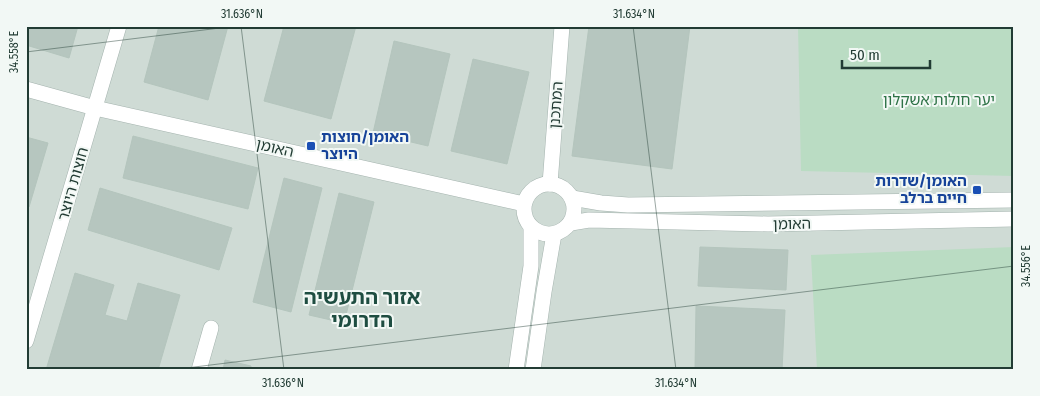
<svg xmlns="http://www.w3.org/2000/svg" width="1040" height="396" font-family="'Fira Sans Condensed','Noto Sans Hebrew',sans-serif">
<rect width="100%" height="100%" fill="#e1ebe7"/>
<rect fill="#cfdbd5" x="26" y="26" width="988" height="344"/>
<g fill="#badcc3">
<polygon points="798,26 1014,26 1014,176 801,171"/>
<polygon points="1014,247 1014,370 817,370 811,255"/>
</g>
<g fill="#b6c6bf" stroke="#b4c5bd">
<polygon points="26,26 78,26 69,58 26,45"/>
<polygon points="159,26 228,26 208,100 144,82"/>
<polygon points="284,26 356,26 331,119 264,101"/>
<polygon points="589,26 690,26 672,169 572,156"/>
<polygon points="394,41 450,54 428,146 373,133"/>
<polygon points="473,59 529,72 507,164 451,151"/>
<polygon points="133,136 258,168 248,209 123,178"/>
<polygon points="26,137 48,143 29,207 26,207"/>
<polygon points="284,178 322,188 291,312 253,302"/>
<polygon points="100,188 232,228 219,270 88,230"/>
<polygon points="339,193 374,202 344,323 309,315"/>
<polygon points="700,247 788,250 786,290 698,286"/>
<polygon points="75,273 114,285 105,315 127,321 138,283 180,295 158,370 46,370"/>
<polygon points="696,306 785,310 782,370 695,370"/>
<polygon points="225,360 251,366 251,370 223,370"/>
</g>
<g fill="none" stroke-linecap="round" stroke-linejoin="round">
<defs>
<g id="minor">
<polyline points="26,89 95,108 524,204"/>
<circle cx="549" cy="209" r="25"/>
<polyline points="550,184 562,26"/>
<polyline points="572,198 601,203 628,205 1014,200"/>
<polyline points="571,223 589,220 768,224 1014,219"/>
<polyline points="26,341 119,26"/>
<polyline points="199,370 211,328"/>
<polyline points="516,370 531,266 531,227"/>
<polyline points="533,370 544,292 554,234"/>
</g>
</defs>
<use href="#minor" stroke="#a4b3ae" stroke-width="16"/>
<use href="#minor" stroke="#fff" stroke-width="15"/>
</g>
<path fill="none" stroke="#223c34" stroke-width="1" stroke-opacity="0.45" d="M241,26L284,370M633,26L676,370M26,52L236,26M170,370L1014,266"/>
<g fill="#1a4fb4" stroke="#f2f8f5" stroke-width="2">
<rect x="306" y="141" width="10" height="10" rx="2.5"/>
<rect x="972" y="185" width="10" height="10" rx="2.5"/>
</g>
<g text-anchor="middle" stroke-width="4" stroke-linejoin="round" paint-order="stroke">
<g font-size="15" fill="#2d7246" stroke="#f2f8f5">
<text x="939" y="105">יער חולות אשקלון</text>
</g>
<g font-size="15" fill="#223c34" stroke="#f2f8f5">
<text transform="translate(556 105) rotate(-86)" y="5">המתכנן</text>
<text transform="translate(275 148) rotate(13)" y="5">האומן</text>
<text transform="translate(73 184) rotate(-74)" y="5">חוצות היוצר</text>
<text transform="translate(792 224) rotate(-1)" y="5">האומן</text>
</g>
<g font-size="15" font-weight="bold" fill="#164399" stroke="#f2f8f5" text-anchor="start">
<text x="321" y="142">האומן/חוצות<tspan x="321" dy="17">היוצר</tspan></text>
<text x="967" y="186" text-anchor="end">האומן/שדרות<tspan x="967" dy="17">חיים ברלב</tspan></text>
</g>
<g font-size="20" font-weight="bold" fill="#1e4d41" stroke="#f2f8f5">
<text x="362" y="304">אזור התעשיה<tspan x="362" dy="23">הדרומי</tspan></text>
</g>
</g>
<rect width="1040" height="396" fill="none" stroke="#f2f8f5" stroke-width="55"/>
<path d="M842 60v8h88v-8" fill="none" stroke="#223c34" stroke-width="2.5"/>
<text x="850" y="60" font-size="15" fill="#223c34" stroke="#f2f8f5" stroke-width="4" paint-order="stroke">50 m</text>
<rect x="28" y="28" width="984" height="340" fill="none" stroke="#223c34" stroke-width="2"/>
<g font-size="12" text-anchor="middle" fill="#223c34">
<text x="242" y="18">31.636°N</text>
<text x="634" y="18">31.634°N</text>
<text transform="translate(14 52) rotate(-90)" y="4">34.558°E</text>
<text transform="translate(1026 266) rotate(-90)" y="4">34.556°E</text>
<text x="283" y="387">31.636°N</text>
<text x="676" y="387">31.634°N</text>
</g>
</svg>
